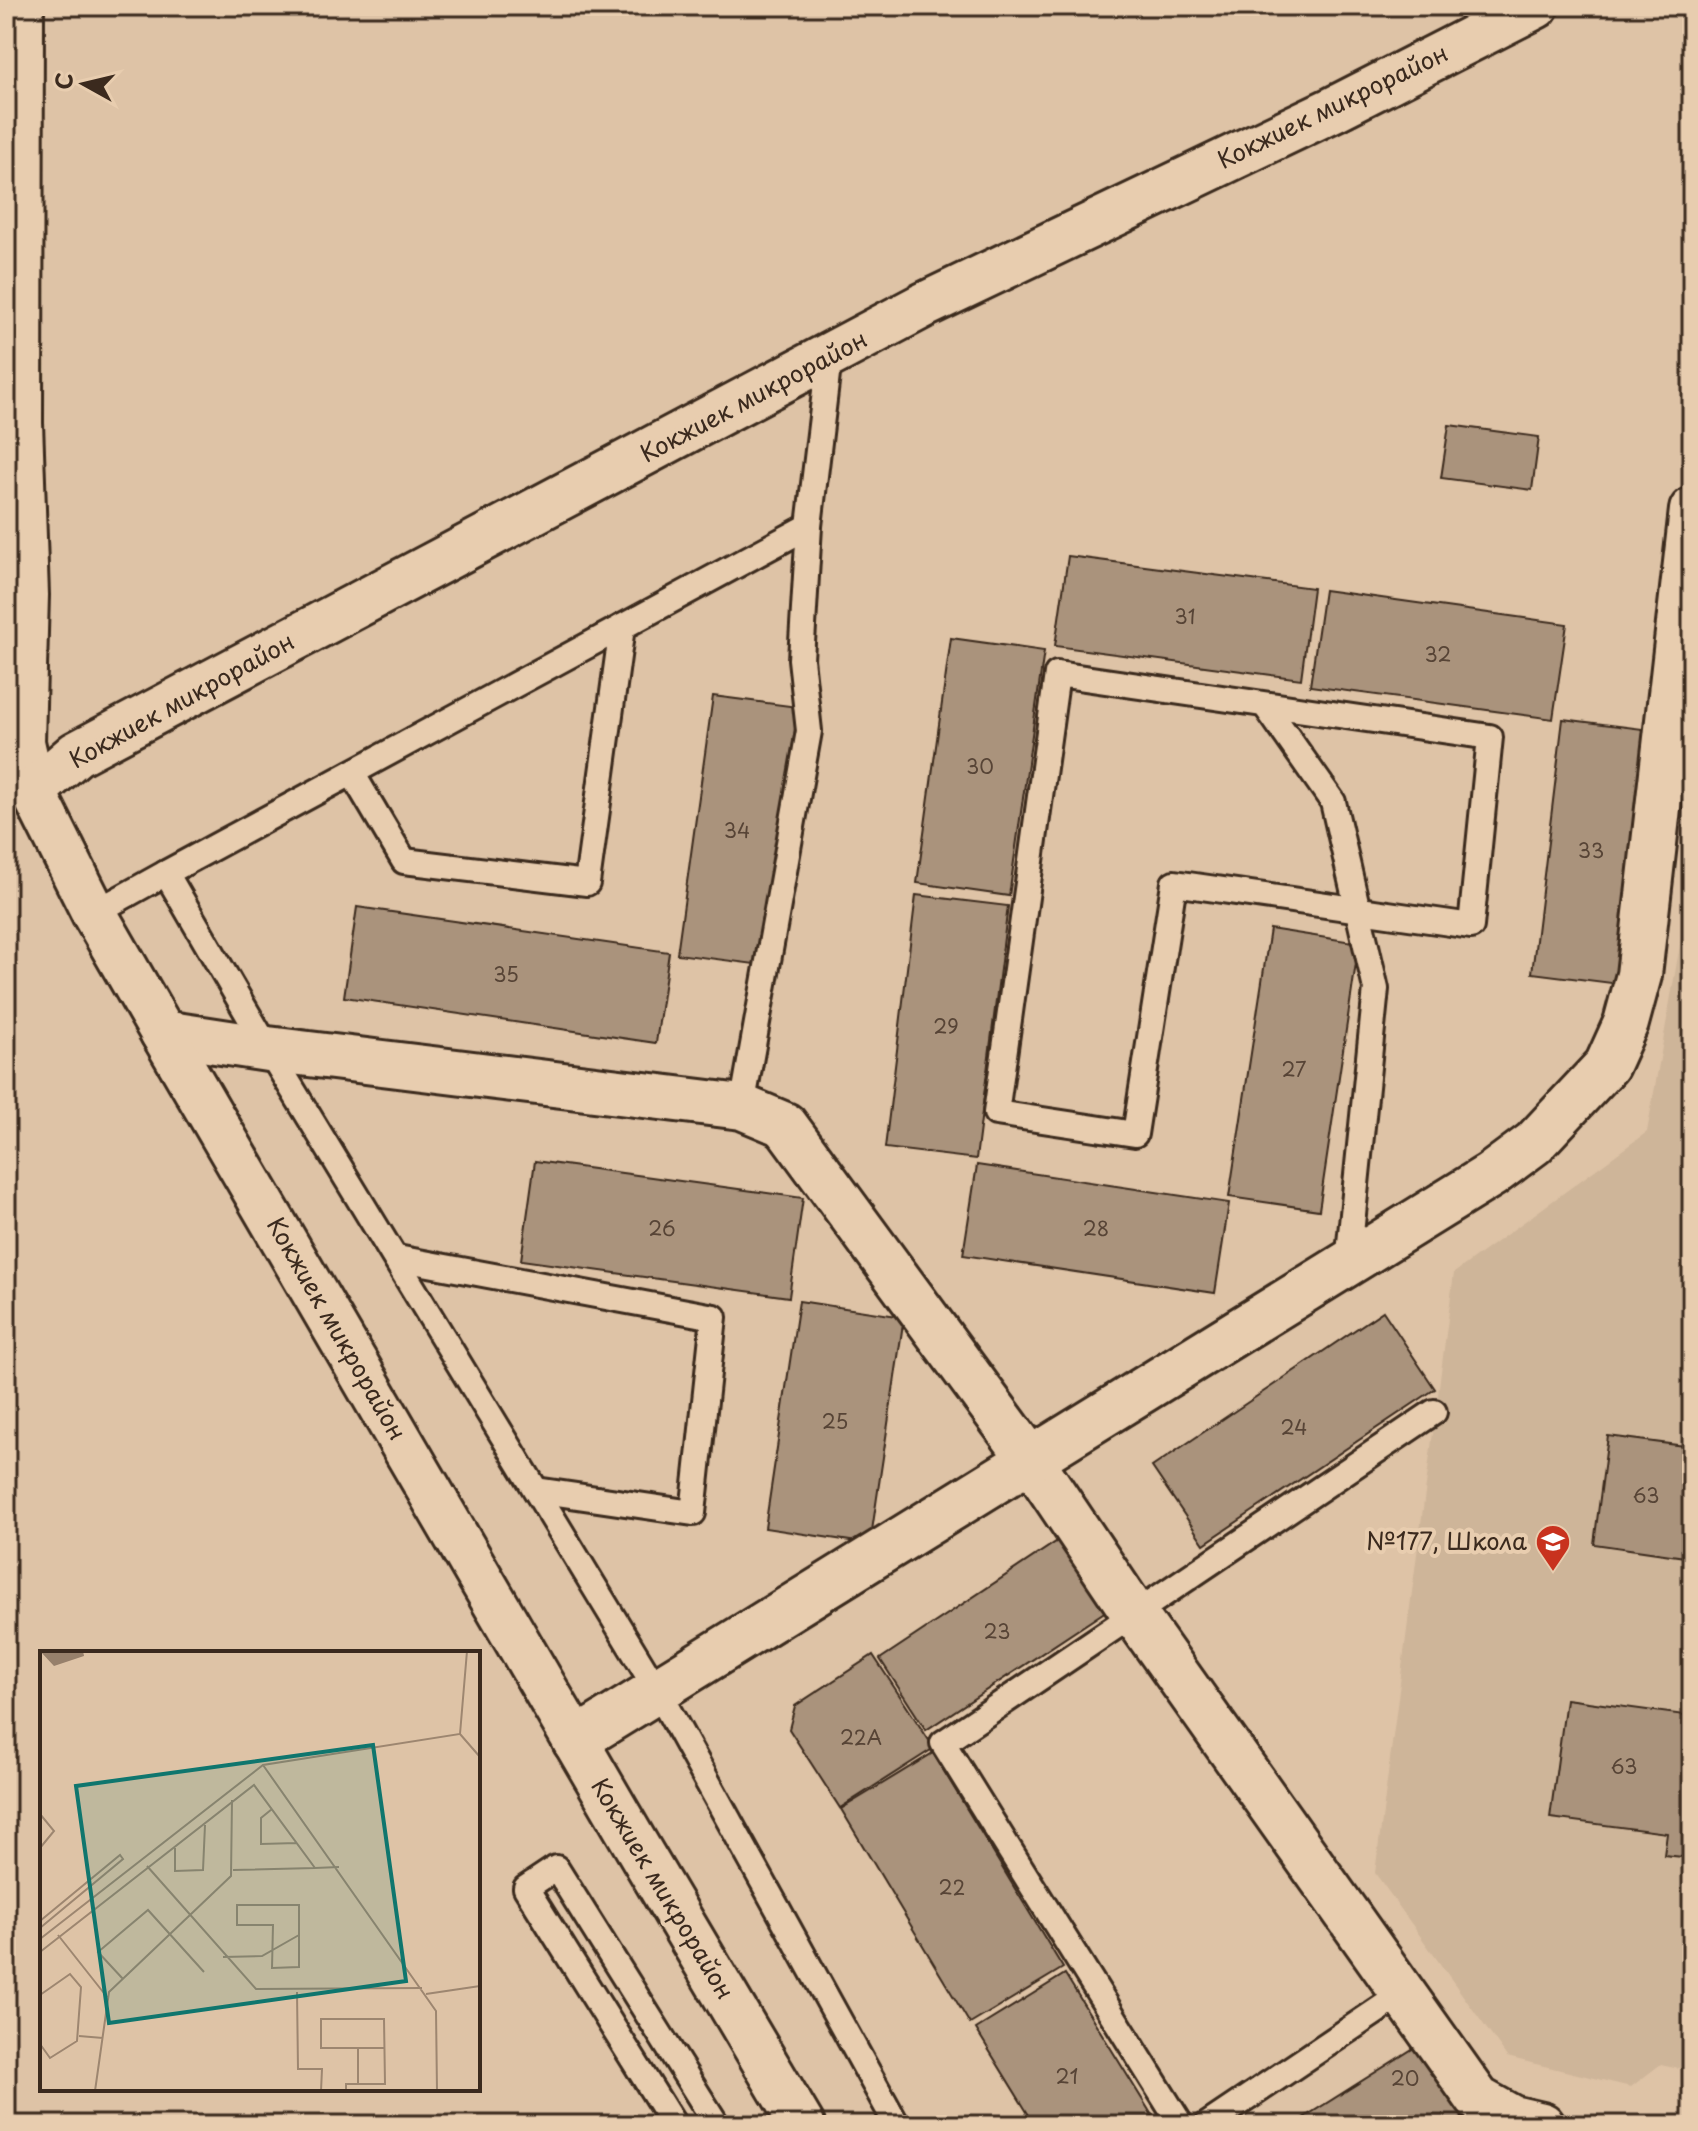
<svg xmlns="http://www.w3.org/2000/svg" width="1698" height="2131" font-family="'Playpen Sans',sans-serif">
<rect width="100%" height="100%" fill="#dec3a6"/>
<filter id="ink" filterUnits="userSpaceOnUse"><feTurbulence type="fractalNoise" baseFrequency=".0125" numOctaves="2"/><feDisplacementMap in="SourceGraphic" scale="16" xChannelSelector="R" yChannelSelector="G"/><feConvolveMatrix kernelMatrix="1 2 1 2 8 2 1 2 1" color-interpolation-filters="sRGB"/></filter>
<g filter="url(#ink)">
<polygon fill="#ceb599" points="1692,877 1692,2071 1661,2064 1631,2087 1507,2057 1375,1873 1454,1273 1647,1132"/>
<g fill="#aa937c" stroke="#3b2a1e" stroke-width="2">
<polygon points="1449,425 1539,437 1532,490 1441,478"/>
<polygon points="1068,556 1313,588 1301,679 1055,646"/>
<polygon points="1324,590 1567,624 1553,719 1310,686"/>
<polygon points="951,638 1044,651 1009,896 917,883"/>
<polygon points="713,696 798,707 762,965 677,954"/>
<polygon points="1563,719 1651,730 1619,984 1532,973"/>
<polygon points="916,895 1008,906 976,1159 885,1148"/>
<polygon points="357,907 669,952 656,1043 344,997"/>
<polygon points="1270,929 1359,943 1319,1210 1229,1197"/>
<polygon points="535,1161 803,1198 789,1297 521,1260"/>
<polygon points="977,1165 1229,1203 1215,1293 963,1255"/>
<polygon points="799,1301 904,1317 870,1544 765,1528"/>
<polygon points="1383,1311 1435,1389 1204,1544 1152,1467"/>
<polygon points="1608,1436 1692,1447 1692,1558 1594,1544"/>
<polygon points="1068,1534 1115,1605 926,1730 880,1659"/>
<polygon points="873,1655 934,1748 840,1808 789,1729 795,1706"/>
<polygon points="1566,1699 1692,1716 1692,1858 1664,1855 1667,1833 1550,1818"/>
<polygon points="933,1753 1063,1968 970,2024 841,1809"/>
<polygon points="1065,1974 1158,2125 1035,2125 976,2029"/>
<polygon points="1422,2043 1467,2115 1450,2125 1292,2125"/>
</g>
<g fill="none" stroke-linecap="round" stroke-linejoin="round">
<defs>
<g id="lane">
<polyline points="829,358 809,526 166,873 268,1049 657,1690 897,2125"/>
<polygon points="1057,674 1490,737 1471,926 1174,883 1135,1134 996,1113"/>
<polyline points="1265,705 1333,802 1376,989 1348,1263"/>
<polyline points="352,773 404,861 587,883 622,627"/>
<polyline points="1663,776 1692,780"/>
<polyline points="94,913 166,873"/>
<polyline points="742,1107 809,731 801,659 809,526"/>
<polyline points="397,1258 714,1317 693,1513 536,1490"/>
<polyline points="674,2125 526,1888 556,1868 717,2125"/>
<polyline points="1181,2125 943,1743 1434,1412"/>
<polyline points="1207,2125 1405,1992"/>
</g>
<g id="street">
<polyline points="163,1033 268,1049 742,1107 785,1125 1031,1460 1135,1615 1478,2099 1512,2118 1542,2125"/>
<polyline points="575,1741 1491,1175 1534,1143 1607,1065 1626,1023 1639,975 1692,510"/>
</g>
<g id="secondary">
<polyline points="21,6 20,423 26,595 22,742 33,791 94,913 163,1033 636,1845 802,2125"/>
<polyline points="33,791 76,754 924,305 1334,109 1536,6"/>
</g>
</defs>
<use href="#lane" stroke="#3b2a1e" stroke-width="30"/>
<use href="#street" stroke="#3b2a1e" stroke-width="50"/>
<use href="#secondary" stroke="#3b2a1e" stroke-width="50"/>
<use href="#lane" stroke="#e8cdaf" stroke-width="24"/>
<use href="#street" stroke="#e8cdaf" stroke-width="44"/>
<use href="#secondary" stroke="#e8cdaf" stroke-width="44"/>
</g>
</g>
<defs>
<symbol id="school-pin" viewBox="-11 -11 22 30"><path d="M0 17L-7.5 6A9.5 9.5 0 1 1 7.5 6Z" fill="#c8321e" stroke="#e8cdaf"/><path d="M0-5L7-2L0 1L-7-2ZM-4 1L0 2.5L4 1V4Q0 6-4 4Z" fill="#fff"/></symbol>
</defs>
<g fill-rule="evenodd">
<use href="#school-pin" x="1533" y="1522" width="40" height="54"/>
</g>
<g text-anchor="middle" stroke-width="8" stroke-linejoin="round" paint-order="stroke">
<g font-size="20" fill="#574436">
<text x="1185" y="624">31</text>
<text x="1438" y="662">32</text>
<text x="980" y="774">30</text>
<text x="737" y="838">34</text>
<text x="1591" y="858">33</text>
<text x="506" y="982">35</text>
<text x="946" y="1034">29</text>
<text x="1294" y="1077">27</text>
<text x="662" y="1236">26</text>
<text x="1096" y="1236">28</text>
<text x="835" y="1429">25</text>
<text x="1294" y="1435">24</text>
<text x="1646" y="1503">63</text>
<text x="997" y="1639">23</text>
<text x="861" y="1745">22А</text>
<text x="1624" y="1774">63</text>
<text x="952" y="1895">22</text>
<text x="1067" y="2084">21</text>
<text x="1405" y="2086">20</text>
</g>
<g font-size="24" fill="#3b2a1e" stroke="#e8cdaf">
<text transform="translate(1333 107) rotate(-26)" y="8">Кокжиек микрорайон</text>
<text transform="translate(754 397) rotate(-28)" y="8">Кокжиек микрорайон</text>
<text transform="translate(182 701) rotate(-29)" y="8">Кокжиек микрорайон</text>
<text transform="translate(336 1329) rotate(60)" y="8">Кокжиек микрорайон</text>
<text transform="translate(662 1889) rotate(59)" y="8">Кокжиек микрорайон</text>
</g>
<g font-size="24" fill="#3b2a1e" stroke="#e8cdaf" text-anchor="end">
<text x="1527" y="1550">№177, Школа</text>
</g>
</g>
<g transform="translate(40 1651)">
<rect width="440" height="440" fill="#dec3a6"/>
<path d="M0,0H43L44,5L14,15Z" fill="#97806b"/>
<path fill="none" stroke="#9d8670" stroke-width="2" d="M420,83L440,106M223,114L396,360L397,440M232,158L221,167V193L257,192M0,163L14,180L0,197M135,197V220L163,219L165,174M107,215L216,338L382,337M193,219L275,217M197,254H259V316L232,317L233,274H197ZM0,270L80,204L83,208L0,277M18,284L67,346M0,288L223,114L420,83L427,0M0,301L214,134L275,217L299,216M183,306L222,305L259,284M83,328L58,301L108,259L164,321M257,341L258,418H282L281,440M386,343L440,335M0,344L30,323L41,336L37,390L10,407L0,393M39,385L63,387M318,397H344M55,440L69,341L191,225L192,149M306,440V433H345L344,368H281V397H318V433"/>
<path fill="#0f766e" fill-opacity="0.15" stroke="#0f766e" stroke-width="4" d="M333,94L366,330L69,372L36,135Z"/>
<rect width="440" height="440" fill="none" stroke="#3b2a1e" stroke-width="4"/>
</g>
<rect width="1698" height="2131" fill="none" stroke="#e8cdaf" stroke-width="32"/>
<rect x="16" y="16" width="1666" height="2099" fill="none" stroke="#3b2a1e" stroke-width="3" filter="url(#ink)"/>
<g transform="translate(84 84) rotate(278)" stroke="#e8cdaf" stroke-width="6" paint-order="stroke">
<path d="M0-6L14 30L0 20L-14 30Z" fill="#3b2a1e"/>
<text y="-12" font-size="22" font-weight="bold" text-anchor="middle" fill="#3b2a1e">С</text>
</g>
</svg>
